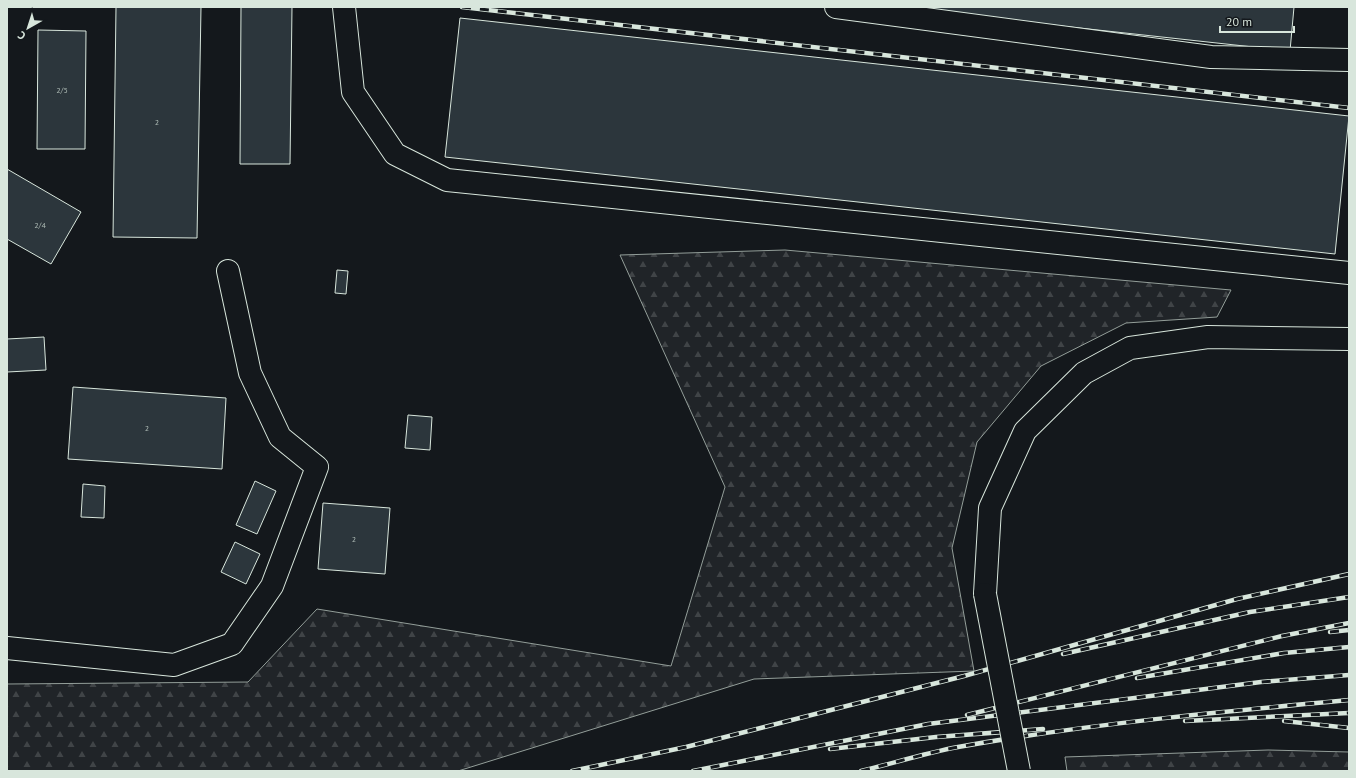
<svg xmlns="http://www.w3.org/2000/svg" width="1356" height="778" font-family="'PT Sans',sans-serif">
<defs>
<pattern id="forest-firs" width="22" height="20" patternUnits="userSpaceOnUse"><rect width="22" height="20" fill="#202428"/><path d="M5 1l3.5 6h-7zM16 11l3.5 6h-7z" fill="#404447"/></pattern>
</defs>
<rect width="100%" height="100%" fill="#14181c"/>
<g fill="url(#forest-firs)" stroke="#939e99">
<polygon points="785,250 1231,290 1217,317 1126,323 1041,366 977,442 952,548 974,671 754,679 458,771 7,771 7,684 248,682 317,609 671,666 725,487 620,255"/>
<polygon points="1268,750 1349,752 1349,771 1067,771 1065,757"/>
</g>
<g fill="#2c363c" stroke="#d8e6dc">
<polygon points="116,7 201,7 197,238 113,237"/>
<polygon points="241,7 292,7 290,164 240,164"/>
<polygon points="887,7 1294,7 1290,51"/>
<polygon points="460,18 1349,116 1335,254 445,157"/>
<polygon points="38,30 86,31 85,149 37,149"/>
<polygon points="7,169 81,212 51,264 7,239"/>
<polygon points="337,270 348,271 346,294 335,293"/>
<polygon points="44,337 46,370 7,372 7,339"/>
<polygon points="73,387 226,398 222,469 68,459"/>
<polygon points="408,415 432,417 430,450 405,448"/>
<polygon points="255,481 276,491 257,534 236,525"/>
<polygon points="83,484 105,486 104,518 81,517"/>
<polygon points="323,503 390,508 385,574 318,569"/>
<polygon points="235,542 260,554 246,584 221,572"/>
</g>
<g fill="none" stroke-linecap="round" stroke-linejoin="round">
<defs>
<g id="minor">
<polyline points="344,7 353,92 395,154 447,180 1349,273"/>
<polyline points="836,7 1211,57 1349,60"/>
<polyline points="7,648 174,665 232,644 272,586 317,467 280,437 250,373 228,271"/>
</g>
<polyline id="major" points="985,594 990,508 1025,431 1084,373 1130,348 1208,337 1349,339"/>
</defs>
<use href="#minor" stroke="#d8e6dc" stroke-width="24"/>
<use href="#major" stroke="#d8e6dc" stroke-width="24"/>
<use href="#minor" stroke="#14181c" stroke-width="22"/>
<use href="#major" stroke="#14181c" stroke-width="22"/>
<defs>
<g id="rail">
<polyline points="462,7 1349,108"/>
<polyline points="1330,632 1349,630"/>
<polyline points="1063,654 1250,612 1349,597"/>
<polyline points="1137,678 1284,653 1349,647"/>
<polyline points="967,715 1282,636 1349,623"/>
<polyline points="1185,721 1349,713"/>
<polyline points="1284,721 1349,728"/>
<polyline points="830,749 936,737 1043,729"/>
<polyline points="572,771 686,747 964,676 1237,599 1349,574"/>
<polyline points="693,771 928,724 1261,682 1349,675"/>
<path d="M861,771C894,763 926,753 958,747C1088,724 1218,712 1349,700"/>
</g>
</defs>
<use href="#rail" stroke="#d8e6dc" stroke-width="4.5"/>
<use href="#rail" stroke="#14181c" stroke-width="3" stroke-dasharray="9" stroke-linecap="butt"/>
<defs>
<polyline id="major-bridge" points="985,594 1019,771"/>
</defs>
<use href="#major-bridge" stroke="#d8e6dc" stroke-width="24" stroke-linecap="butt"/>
<use href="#major-bridge" stroke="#14181c" stroke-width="22"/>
</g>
<g text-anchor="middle" stroke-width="3" stroke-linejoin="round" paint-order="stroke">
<g font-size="8" fill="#adbab4">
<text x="62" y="93">2/5</text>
<text x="157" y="125">2</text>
<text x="40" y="228">2/4</text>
<text x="147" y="431">2</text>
<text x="354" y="542">2</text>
</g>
</g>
<rect width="1356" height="778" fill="none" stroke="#d8e6dc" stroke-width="16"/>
<g transform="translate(28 28) rotate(219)" stroke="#14181c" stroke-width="3" paint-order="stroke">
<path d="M0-3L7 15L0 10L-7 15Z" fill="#d8e6dc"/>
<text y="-6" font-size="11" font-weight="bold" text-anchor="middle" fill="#d8e6dc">С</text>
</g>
<path d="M1220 26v6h74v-6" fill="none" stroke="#d8e6dc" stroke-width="2"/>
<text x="1226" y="26" font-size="12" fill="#d8e6dc" stroke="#14181c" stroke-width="3" paint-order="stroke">20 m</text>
</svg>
